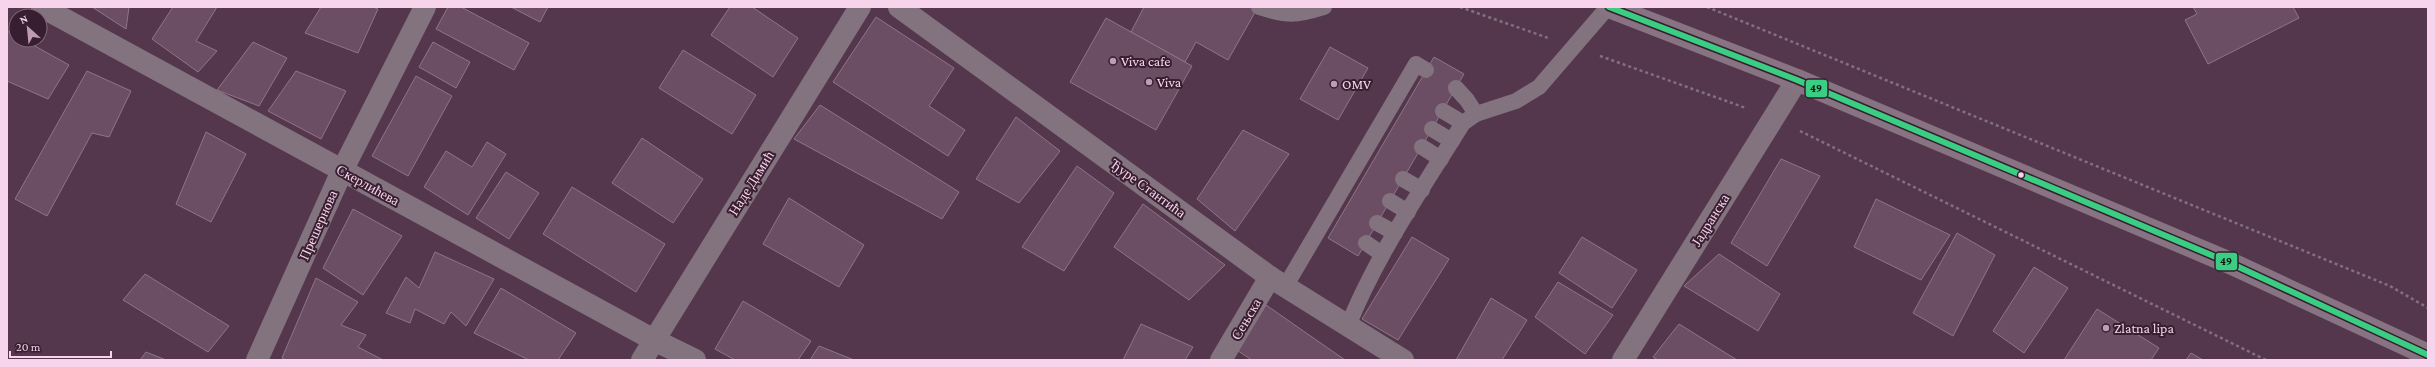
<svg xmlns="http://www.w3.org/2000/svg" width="2435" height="367" font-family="'Crimson Pro',serif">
<rect width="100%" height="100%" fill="#54374d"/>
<g fill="#6b4e63" stroke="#8e7587">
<polygon points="92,7 129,7 126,29"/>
<polygon points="173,7 217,7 196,41 217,51 198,72 152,39"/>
<polygon points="321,7 373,7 378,9 358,53 305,33"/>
<polygon points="448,7 461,7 529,43 514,70 436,29"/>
<polygon points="511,7 548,7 540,22"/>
<polygon points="730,7 752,7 798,38 773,77 711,35"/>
<polygon points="1144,7 1258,7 1228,60 1196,42 1185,62 1131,32"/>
<polygon points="2193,7 2293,7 2299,18 2208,64 2185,20 2197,14"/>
<polygon points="876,17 954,68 929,106 965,130 948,156 833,82"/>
<polygon points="1106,18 1192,66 1156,130 1070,82"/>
<polygon points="7,31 16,36 16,40 24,40 69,65 48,99 7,81"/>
<polygon points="253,42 287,58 259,106 217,90"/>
<polygon points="433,42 470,62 456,88 419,67"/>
<polygon points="1330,47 1368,68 1338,120 1300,99"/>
<polygon points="683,50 756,95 732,134 659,88"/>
<polygon points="1434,57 1464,74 1358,256 1328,238"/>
<polygon points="87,71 131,91 109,137 92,133 47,216 15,199"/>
<polygon points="296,71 346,91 321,139 268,111"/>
<polygon points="416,76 452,96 408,176 372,156"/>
<polygon points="820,105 959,192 942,219 794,139"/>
<polygon points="1016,117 1060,151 1019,203 976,179"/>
<polygon points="1243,130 1289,154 1235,231 1197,199"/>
<polygon points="206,132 246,154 211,222 176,204"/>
<polygon points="642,138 703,179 673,223 612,183"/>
<polygon points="487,142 506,154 468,215 424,187 446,151 472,167"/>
<polygon points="1781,159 1820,176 1767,266 1731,243"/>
<polygon points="1077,166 1114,193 1064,271 1022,247"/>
<polygon points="506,172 539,193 509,239 476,218"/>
<polygon points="572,187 665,244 636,292 543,234"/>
<polygon points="789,198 864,245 839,287 763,244"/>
<polygon points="1876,199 1950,235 1921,280 1854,247"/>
<polygon points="1143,204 1225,265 1189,300 1114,247"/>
<polygon points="353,209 402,236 363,295 323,268"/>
<polygon points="1957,233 1995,255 1953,336 1913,313"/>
<polygon points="1412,237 1449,259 1398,340 1362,319"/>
<polygon points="1582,237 1637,270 1612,308 1559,273"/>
<polygon points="435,252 494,279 466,326 451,312 444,324 415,309 410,323 386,313 406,277 419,288"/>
<polygon points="1719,254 1780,294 1758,331 1684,286"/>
<polygon points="2034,267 2068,288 2024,353 1993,331"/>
<polygon points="145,274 229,326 208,352 123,300"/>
<polygon points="316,278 358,302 341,325 366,335 358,347 383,360 286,360 282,358"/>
<polygon points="1558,282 1613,315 1585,354 1535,317"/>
<polygon points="501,288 576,333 558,360 529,360 474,333"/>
<polygon points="1491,298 1527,320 1502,360 1456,360"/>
<polygon points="743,301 811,341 798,360 735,360 715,349"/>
<polygon points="1266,305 1345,360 1252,360 1238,351"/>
<polygon points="2097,309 2159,348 2151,360 2064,360"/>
<polygon points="1141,324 1193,347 1185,360 1123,360"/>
<polygon points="1679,324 1737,360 1658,360 1653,357"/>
<polygon points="819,346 854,360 810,360"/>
<polygon points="146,352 166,360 140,360"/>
<polygon points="2191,353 2203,360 2186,360"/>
</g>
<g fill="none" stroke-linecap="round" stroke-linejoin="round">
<g stroke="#82717d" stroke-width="2.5" stroke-dasharray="3 3" stroke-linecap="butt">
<polyline points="1460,7 1548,38"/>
<polyline points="1707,7 2390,286 2428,308"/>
<polyline points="1600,56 1746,108"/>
<polyline points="1800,131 2266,360"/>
</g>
<g stroke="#83737e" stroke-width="16">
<path d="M1259,7C1287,16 1296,16 1324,7"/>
<polyline points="1456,88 1467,100 1476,114"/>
<polyline points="1443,111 1463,123"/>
<polyline points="1432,129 1452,141"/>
<polyline points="1422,147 1441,159"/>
<polyline points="1403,179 1422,190"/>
<polyline points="1390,201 1408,212"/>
<polyline points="1377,223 1395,233"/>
<polyline points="1366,243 1382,254"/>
<polyline points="1285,287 1416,64 1426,70"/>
<path d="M1348,326C1377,254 1422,189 1463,123L1476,114L1516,101L1539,87L1608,7"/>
</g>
<g stroke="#83737e" stroke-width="22">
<polyline points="42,7 654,340 695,360"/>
<polyline points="899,7 1270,277 1403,360"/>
<polyline points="257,360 342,171 425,7"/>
<polyline points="642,360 860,7"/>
<polyline points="1221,360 1270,277"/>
<polyline points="1623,360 1797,80"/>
</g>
<polyline stroke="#877382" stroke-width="22" points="1609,7 1797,80 2230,263 2428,355"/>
<defs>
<polyline id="bus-1" points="1609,7 1797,80 2230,263 2428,355"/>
</defs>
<use href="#bus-1" stroke="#371e30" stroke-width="9"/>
<use href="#bus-1" stroke="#3ace82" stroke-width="6"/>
</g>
<g fill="#be9db4" stroke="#371e30" stroke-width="1.5">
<circle cx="1113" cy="61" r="4"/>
<circle cx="1149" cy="82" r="4"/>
<circle cx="1334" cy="84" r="4"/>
<circle cx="2106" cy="328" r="4"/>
</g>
<circle fill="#f7d4eb" stroke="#371e30" stroke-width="1.5" cx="2021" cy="175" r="3.5"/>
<g text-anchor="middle" stroke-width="4" stroke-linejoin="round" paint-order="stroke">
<g font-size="14" fill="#f7d4eb" stroke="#371e30" text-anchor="start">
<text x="1121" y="66">Viva cafe</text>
<text x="1157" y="87">Viva</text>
<text x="1342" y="89">OMV</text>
<text x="2114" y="333">Zlatna lipa</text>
</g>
<g font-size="14" fill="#f7d4eb" stroke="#371e30">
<text transform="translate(751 183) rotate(-58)" y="5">Наде Димић</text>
<text transform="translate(368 185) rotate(29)" y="5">Скерлићева</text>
<text transform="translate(1148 188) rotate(36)" y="5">Ђуре Стантића</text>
<text transform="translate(1710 220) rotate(-58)" y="5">Јадранска</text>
<text transform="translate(318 225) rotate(-66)" y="5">Прешернова</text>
<text transform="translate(1246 319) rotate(-60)" y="5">Сењска</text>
</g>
</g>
<g stroke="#371e30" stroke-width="1.5">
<rect x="1805" y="79" width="23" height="19" rx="4" fill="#3ace82"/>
<rect x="2215" y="252" width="23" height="19" rx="4" fill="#3ace82"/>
</g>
<g font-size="11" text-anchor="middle" font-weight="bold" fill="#111">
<text x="1816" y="92">49</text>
<text x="2226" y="265">49</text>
</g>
<rect width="2435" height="367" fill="none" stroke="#f7d4eb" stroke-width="16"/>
<g transform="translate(28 28) rotate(333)"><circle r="19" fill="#371e30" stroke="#84677b"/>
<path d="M0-3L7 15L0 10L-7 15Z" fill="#be9db4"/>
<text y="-6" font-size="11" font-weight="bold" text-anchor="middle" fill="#f7d4eb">N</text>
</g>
<path d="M10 351v6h101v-6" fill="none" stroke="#f7d4eb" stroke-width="2"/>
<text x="16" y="351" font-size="12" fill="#f7d4eb" stroke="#371e30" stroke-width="3" paint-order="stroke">20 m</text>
</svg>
